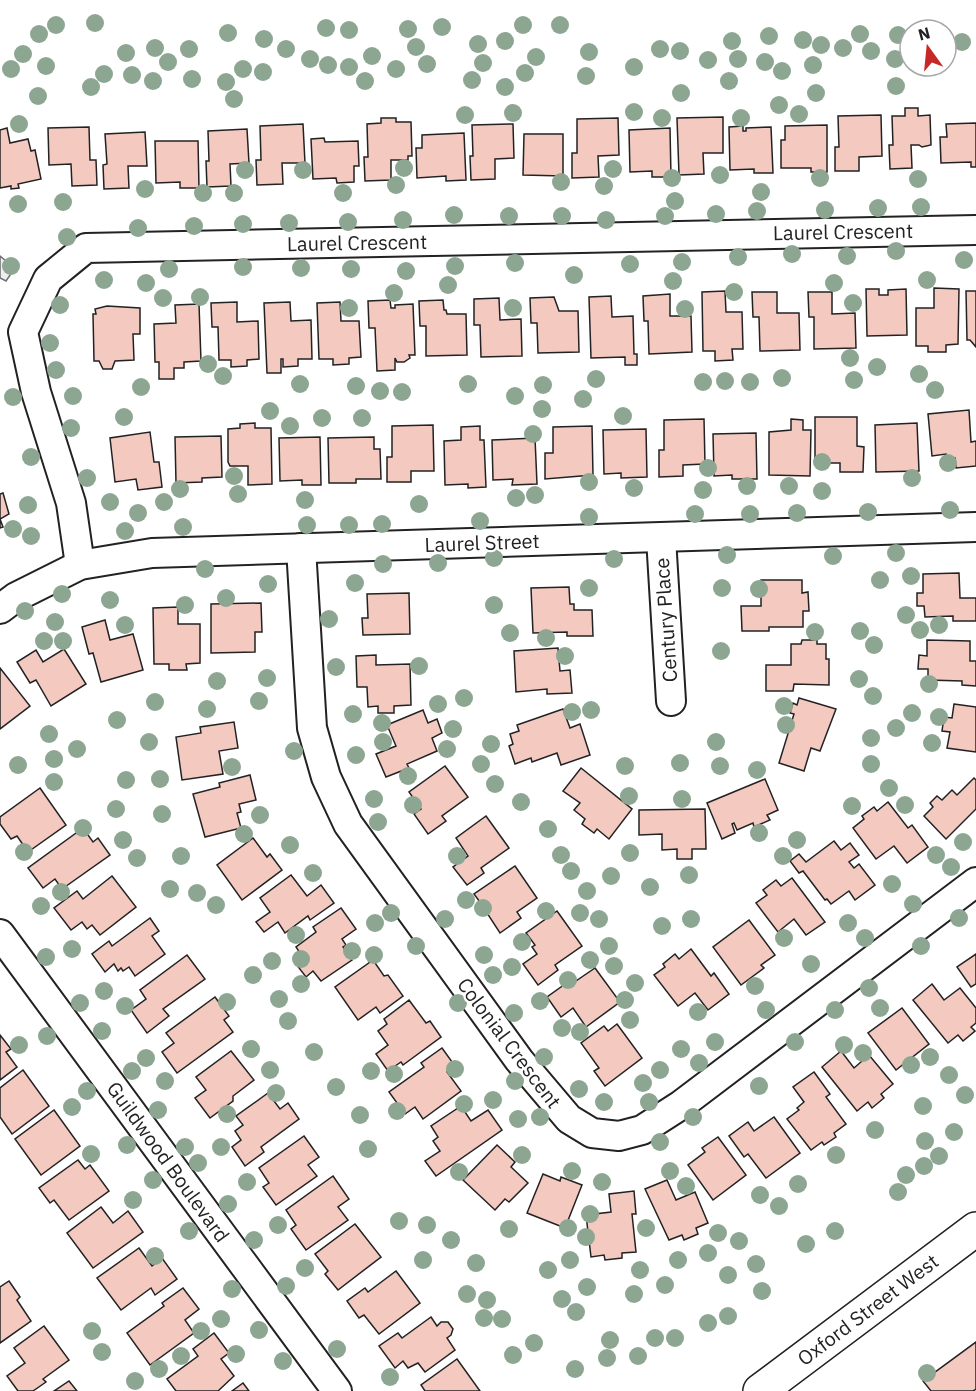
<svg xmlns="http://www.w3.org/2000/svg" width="976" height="1391" font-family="'IBM Plex Sans',sans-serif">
<rect width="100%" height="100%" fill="#fff"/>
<polygon fill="#eee" stroke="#6f6f6f" stroke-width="1.5" points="0,256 15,268 6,281 0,278"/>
<g fill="#f3c9c0" stroke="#222" stroke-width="1.5">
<polygon points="905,108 918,108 918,116 930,115 931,145 922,147 919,145 911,145 912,168 890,169 889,145 893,145 892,116 905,116"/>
<polygon points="881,115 882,156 859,157 859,171 835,171 835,147 839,147 838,116"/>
<polygon points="723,117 723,153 703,153 704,174 679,175 677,118"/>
<polygon points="381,118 396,118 396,122 411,122 412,156 408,156 408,160 391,160 391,180 365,181 364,157 368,157 367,124 381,123"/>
<polygon points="618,118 619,155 598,156 599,177 572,178 572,153 577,153 577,119"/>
<polygon points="976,123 976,167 971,167 971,162 941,163 940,137 947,137 946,124"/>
<polygon points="303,124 305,163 282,163 283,184 257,185 256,160 261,160 260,126"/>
<polygon points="513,124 514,158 495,159 495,179 471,180 470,156 473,156 472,125"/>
<polygon points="827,125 827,172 811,172 811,168 781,168 781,140 785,140 785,126"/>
<polygon points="743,126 743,131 746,131 746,128 771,127 773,173 754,173 754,169 730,170 729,127"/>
<polygon points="89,127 90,160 96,160 97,185 72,186 71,164 49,165 48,128"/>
<polygon points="7,128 10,143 28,139 31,151 35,150 41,179 18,184 19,188 11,189 11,186 0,188 0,130"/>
<polygon points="670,128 671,177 652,177 652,171 630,172 629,130"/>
<polygon points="247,129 249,163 230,164 231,186 207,187 206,161 209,161 208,131"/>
<polygon points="145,132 147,166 128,166 129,188 104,189 103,165 107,164 105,134"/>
<polygon points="464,133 466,180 446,181 446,176 417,178 416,148 422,148 422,135"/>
<polygon points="524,134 563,134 563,176 523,175"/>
<polygon points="324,138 325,142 358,141 359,166 354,166 354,182 337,183 336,178 313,179 311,139"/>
<polygon points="155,141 198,141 199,188 180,188 180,182 156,183"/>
<polygon points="934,288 959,289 958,344 946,345 946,352 928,352 928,346 916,346 916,308 934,308"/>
<polygon points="866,289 879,289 879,295 888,295 888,290 906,289 907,335 867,336"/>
<polygon points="725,291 726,312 742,312 743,349 732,349 733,360 715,361 715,351 703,351 702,292"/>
<polygon points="966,291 976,291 976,347 970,340 967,340"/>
<polygon points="752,292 777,292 777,313 799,313 800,350 760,351 759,317 753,317"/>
<polygon points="808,292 832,292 832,314 855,313 856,348 814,349 814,317 809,317"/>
<polygon points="670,294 670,316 691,316 692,352 649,354 648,321 644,321 643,296"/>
<polygon points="611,296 612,317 633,316 634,354 637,354 637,365 625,365 625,357 591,358 589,297"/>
<polygon points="554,297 559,311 578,311 579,352 538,353 537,323 531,323 530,298"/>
<polygon points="499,298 500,320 521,319 522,356 481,357 480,325 474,325 474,299"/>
<polygon points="390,300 391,308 395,308 395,305 413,304 415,355 409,355 410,358 404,362 397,362 395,358 395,370 377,371 375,328 369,328 368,301"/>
<polygon points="443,300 444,310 446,310 447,314 466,314 467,355 426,356 426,326 420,326 419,301"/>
<polygon points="237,302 237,322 258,321 259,359 247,360 247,366 231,367 231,360 219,360 218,327 212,327 211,303"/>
<polygon points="290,302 291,321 311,320 312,359 298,359 298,366 283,367 283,359 281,359 281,373 267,373 264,303"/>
<polygon points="340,302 341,321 359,321 361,357 349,358 349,364 333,365 333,359 319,359 317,303"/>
<polygon points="199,304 201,361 184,362 184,368 174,368 174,379 159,379 159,362 155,362 154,324 176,323 175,305"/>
<polygon points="107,306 140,308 140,334 133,334 134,360 115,361 112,369 103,369 99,361 94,361 93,314 96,314 95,309"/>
<polygon points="969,410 971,442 976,441 976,466 956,468 955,458 946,459 946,454 932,456 928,414"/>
<polygon points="815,417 857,417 857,446 864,447 863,472 840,472 840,463 815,463"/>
<polygon points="704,419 705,464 683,465 683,476 659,477 659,450 664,450 664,420"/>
<polygon points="791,419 803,420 803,430 811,430 810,476 769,475 769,432 791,430"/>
<polygon points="255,423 255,428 271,428 272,484 248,485 248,466 230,466 228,462 228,429 240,428 240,424"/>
<polygon points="917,423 919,471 876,472 875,425"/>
<polygon points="433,425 434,471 411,471 411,482 387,482 387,457 392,457 392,426"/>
<polygon points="480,426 480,440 484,440 486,487 468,488 468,484 445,485 444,441 461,440 461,427"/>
<polygon points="592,426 593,475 545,479 545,453 553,453 553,427"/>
<polygon points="646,429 647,477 621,478 621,473 604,474 603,430"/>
<polygon points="150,432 154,462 159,462 162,487 138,490 136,479 115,482 110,438"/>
<polygon points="756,433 757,479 732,479 732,475 714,476 713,434"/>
<polygon points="221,436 222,477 202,478 202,482 176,483 175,437"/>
<polygon points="320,437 321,485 302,485 302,480 280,481 279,438"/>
<polygon points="374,437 374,449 380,449 381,479 356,479 356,483 329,483 328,438"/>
<polygon points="535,438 537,484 512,485 513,479 493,480 492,440"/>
<polygon points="3,493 9,514 0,519 3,527 0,528 0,494"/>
<polygon points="959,573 960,598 976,598 976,621 953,621 953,616 925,617 924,606 917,606 917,593 923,593 923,574"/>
<polygon points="761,580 802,580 802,593 808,592 809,611 803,611 803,627 769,627 769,631 742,631 741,606 761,606"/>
<polygon points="569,587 570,604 574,604 574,610 592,610 593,636 567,636 567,632 533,633 531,588"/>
<polygon points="409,593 410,634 363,635 362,618 368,618 367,594"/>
<polygon points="261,603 262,632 255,632 255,652 211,653 211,604"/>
<polygon points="178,607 178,624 200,624 200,663 186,664 187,670 169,670 169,664 154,664 153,608"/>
<polygon points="105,620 110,640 133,634 143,670 101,682 93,653 89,654 82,627"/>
<polygon points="802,640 817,640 817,644 826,644 826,659 829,659 829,685 794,684 793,691 766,691 766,665 791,665 791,644 801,644"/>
<polygon points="927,640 970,641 970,661 976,661 976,686 962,685 962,681 928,680 928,669 918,669 919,655 927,656"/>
<polygon points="558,648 560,671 570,670 572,693 547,694 547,689 516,692 514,651"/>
<polygon points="64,649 86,684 51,706 36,680 30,683 17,662 36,650 43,662"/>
<polygon points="376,655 376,665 410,664 411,705 394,706 394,713 378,713 378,706 368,707 367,687 357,687 356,656"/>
<polygon points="0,668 30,706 0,729"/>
<polygon points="799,698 836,709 820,751 811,748 804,771 779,763 794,714 790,713 793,703 797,705"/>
<polygon points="954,704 976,707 976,752 947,748 950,732 942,731 944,717 952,718"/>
<polygon points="563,709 570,728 580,724 590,755 561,765 557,753 532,762 531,758 515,764 509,746 513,744 510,734 519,731 517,725"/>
<polygon points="423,710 428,723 437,719 442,733 432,738 437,751 407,764 409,768 386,777 376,754 396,746 387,725"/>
<polygon points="234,722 238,748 219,751 223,774 182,780 176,737 201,733 200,727"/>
<polygon points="445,766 468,797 442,816 446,821 428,834 414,814 421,809 409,792"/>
<polygon points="581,768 632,809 609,839 597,829 594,833 582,824 585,819 574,810 580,803 563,791"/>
<polygon points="250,775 256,800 239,804 241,812 237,813 241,828 205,837 193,794 220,787 219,783"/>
<polygon points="974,778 976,780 976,809 946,839 924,816 933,807 930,803 937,796 942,800 952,790 957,795"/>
<polygon points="765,779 778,810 767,815 770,820 754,827 753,823 737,830 734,823 732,824 735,833 722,839 707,803"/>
<polygon points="40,788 66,825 28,852 17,836 11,839 0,824 0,817"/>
<polygon points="888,802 908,828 912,825 928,847 907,863 894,846 876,859 853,828 864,819 862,816 874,807 877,811"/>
<polygon points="705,809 706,849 692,849 692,859 677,859 677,849 662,850 662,834 639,835 639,810"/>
<polygon points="486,816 509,848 481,868 484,873 467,885 453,867 468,856 456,838"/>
<polygon points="83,828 93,842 98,838 110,855 62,889 55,879 43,888 28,868"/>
<polygon points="253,838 267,857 270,854 282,870 242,900 217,865"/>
<polygon points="834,841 841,850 850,843 859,855 849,862 854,868 859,864 875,885 855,900 849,891 831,904 827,899 825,900 803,871 799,873 790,861 799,854 806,862"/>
<polygon points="515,866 537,898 517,912 521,918 500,933 487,913 490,911 487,907 485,909 474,894"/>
<polygon points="291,875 307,896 321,885 334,903 310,920 308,916 285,933 278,922 264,932 256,922 270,912 260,898"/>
<polygon points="112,876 136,907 100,935 92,925 87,929 82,922 71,930 54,908 77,891 83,899"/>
<polygon points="792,878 825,922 806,935 794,919 778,932 756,903 767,895 763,890 776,880 781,886"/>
<polygon points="341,908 356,929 342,939 346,945 343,947 352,960 321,981 313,971 306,977 296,964 304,959 296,947 316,932 313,927"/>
<polygon points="557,911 582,946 555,965 558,970 538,985 523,964 537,954 532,947 535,945 526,933"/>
<polygon points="150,918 159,931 152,936 165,954 135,976 129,967 123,971 121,968 118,971 114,964 105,972 92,954 109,941 112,946"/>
<polygon points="749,920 775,955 761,965 764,968 741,985 713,947"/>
<polygon points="691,949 711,976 714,973 729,994 708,1010 695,993 678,1006 654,975 665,967 663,964 675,954 679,959"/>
<polygon points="976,954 976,984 971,987 957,967"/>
<polygon points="187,955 205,979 163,1009 169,1016 147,1033 131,1010 146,999 140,990"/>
<polygon points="373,960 384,976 388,975 403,996 380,1013 376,1007 358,1020 335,987"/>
<polygon points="595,968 620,1002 586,1027 573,1008 561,1017 547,997 568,982 570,985"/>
<polygon points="932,984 944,1000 960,988 976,1008 976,1023 971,1027 975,1031 963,1041 958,1035 948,1043 913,1000"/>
<polygon points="215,997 229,1016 224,1020 233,1032 177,1073 162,1052 174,1043 166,1033"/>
<polygon points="409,1000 426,1023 430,1021 441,1037 403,1065 401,1062 388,1071 376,1054 388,1045 378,1031 387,1024 384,1019"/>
<polygon points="902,1008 929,1044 896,1070 868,1033"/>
<polygon points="617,1024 642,1058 605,1086 594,1071 599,1068 581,1043 604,1026 608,1031"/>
<polygon points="0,1035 11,1049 6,1052 17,1067 0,1080"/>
<polygon points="442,1048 455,1066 447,1072 461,1091 423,1119 415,1107 405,1114 389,1092 424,1067 421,1063"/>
<polygon points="231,1051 254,1080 233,1096 233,1101 210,1118 195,1098 206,1090 196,1077"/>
<polygon points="841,1051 854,1068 869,1055 893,1084 881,1094 884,1098 872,1108 868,1102 857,1111 822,1067"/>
<polygon points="23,1070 49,1106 12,1134 0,1117 0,1088"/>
<polygon points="814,1072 830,1094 826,1097 846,1124 834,1133 836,1137 824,1145 822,1142 811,1150 787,1119 799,1110 797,1108 804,1102 793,1087"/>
<polygon points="268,1093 280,1109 288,1103 299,1119 261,1147 264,1152 245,1166 232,1147 241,1140 235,1131 243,1125 236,1116"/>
<polygon points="461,1106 471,1121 488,1110 502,1130 436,1176 425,1161 440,1151 433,1141 438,1137 431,1126"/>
<polygon points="54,1110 80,1146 41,1175 15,1139"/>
<polygon points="774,1117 800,1153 766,1178 748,1154 744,1157 729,1136 748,1122 754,1131"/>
<polygon points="304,1136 319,1157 308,1165 317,1176 276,1205 263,1187 269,1183 259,1168"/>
<polygon points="718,1137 746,1175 713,1200 688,1165 705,1152 702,1148"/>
<polygon points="497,1145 515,1162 511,1167 528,1183 509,1202 505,1199 495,1210 463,1180"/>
<polygon points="78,1160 85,1169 90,1165 109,1191 69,1220 54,1200 50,1203 39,1188"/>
<polygon points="543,1174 560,1181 561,1177 582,1185 565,1228 527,1213"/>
<polygon points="333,1176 349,1199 338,1207 348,1220 306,1250 291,1229 296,1225 286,1210"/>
<polygon points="667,1180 676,1200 695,1192 708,1223 696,1228 698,1234 684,1240 682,1235 669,1240 645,1189"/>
<polygon points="634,1191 636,1214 632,1214 636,1252 622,1253 622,1258 605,1260 604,1255 591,1257 586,1215 611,1212 609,1194"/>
<polygon points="101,1207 113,1223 128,1211 143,1232 93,1268 67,1233"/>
<polygon points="355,1224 381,1257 338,1290 325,1274 328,1271 315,1254"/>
<polygon points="139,1248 152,1266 162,1258 177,1279 155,1295 151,1288 121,1310 97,1278"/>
<polygon points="396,1271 420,1303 379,1334 364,1315 359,1318 347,1301 365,1288 368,1292"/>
<polygon points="9,1281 20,1297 17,1300 31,1321 0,1343 0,1287"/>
<polygon points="183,1288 199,1309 185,1320 194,1333 150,1365 127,1333 164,1306 162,1303"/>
<polygon points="431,1317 437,1326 441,1322 448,1322 453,1329 451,1335 447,1338 455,1350 425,1372 418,1363 408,1368 403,1361 395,1368 379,1346 398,1333 402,1338"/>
<polygon points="44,1326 69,1360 43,1379 46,1382 33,1391 18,1391 7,1376 25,1363 14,1348"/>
<polygon points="214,1333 229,1353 221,1359 234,1376 218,1391 176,1391 167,1379 198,1356 193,1349"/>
<polygon points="976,1342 976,1389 973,1391 931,1391 923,1381"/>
<polygon points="457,1359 480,1391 425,1391 421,1385"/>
<polygon points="69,1381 77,1391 54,1391"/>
<polygon points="243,1383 249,1391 232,1391"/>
</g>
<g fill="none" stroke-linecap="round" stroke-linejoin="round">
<defs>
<g id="minor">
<polyline points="661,538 671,701"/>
<polyline points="301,548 312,728 326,777 348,824 519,1060 569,1119 592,1133 619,1136 642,1130 681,1105 976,882"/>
<polyline points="80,565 71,503 36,392 23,332 48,279 86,248 976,230"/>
<polyline points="0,609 16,597 80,565 152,553 976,527"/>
<polyline points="0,934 337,1391"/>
</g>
<polyline id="major" points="760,1391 976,1229"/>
</defs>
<use href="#minor" stroke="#222" stroke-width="32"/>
<use href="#major" stroke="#222" stroke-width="36"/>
<use href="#minor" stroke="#fff" stroke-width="28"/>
<use href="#major" stroke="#fff" stroke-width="33"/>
</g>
<g fill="#8da692">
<circle cx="95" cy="23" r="9"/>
<circle cx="56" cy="25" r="9"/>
<circle cx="523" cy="25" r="9"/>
<circle cx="560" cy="25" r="9"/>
<circle cx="442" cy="27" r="9"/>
<circle cx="326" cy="28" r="9"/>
<circle cx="408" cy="29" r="9"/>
<circle cx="349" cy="30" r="9"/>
<circle cx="228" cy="33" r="9"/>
<circle cx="39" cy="34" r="9"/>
<circle cx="860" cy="34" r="9"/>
<circle cx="898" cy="35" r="9"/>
<circle cx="769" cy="36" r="9"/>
<circle cx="264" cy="39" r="9"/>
<circle cx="803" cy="40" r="9"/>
<circle cx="505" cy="41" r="9"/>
<circle cx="732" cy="41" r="9"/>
<circle cx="962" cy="42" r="9"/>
<circle cx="478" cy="44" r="9"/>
<circle cx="821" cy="45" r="9"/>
<circle cx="416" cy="47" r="9"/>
<circle cx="155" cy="48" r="9"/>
<circle cx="843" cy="48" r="9"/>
<circle cx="189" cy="49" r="9"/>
<circle cx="286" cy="49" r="9"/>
<circle cx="660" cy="49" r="9"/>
<circle cx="680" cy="51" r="9"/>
<circle cx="871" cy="51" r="9"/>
<circle cx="589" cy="52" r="9"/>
<circle cx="126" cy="53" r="9"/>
<circle cx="23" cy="54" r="9"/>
<circle cx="372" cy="56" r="9"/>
<circle cx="536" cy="57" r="9"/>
<circle cx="310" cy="59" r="9"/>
<circle cx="738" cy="59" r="9"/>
<circle cx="895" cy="59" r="9"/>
<circle cx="708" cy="60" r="9"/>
<circle cx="168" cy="62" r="9"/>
<circle cx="765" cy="62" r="9"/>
<circle cx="483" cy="63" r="9"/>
<circle cx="427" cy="64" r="9"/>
<circle cx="328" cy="65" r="9"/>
<circle cx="813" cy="65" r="9"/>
<circle cx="46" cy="66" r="9"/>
<circle cx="349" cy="67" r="9"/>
<circle cx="634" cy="67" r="9"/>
<circle cx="11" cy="69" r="9"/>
<circle cx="243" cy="69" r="9"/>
<circle cx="396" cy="69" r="9"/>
<circle cx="782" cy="71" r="9"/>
<circle cx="263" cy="72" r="9"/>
<circle cx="525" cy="73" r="9"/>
<circle cx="104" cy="74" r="9"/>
<circle cx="132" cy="75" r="9"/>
<circle cx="586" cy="76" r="9"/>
<circle cx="192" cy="79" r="9"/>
<circle cx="472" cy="80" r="9"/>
<circle cx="153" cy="81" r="9"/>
<circle cx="365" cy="81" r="9"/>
<circle cx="729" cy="81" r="9"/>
<circle cx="226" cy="82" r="9"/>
<circle cx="896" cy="86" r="9"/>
<circle cx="91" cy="87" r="9"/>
<circle cx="505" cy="87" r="9"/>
<circle cx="681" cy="93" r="9"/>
<circle cx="816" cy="93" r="9"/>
<circle cx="38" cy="96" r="9"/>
<circle cx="234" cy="99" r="9"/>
<circle cx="779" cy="105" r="9"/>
<circle cx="634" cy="112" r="9"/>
<circle cx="513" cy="113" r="9"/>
<circle cx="799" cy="114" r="9"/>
<circle cx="465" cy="115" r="9"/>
<circle cx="662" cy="118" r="9"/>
<circle cx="741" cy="118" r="9"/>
<circle cx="19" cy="124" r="9"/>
<circle cx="404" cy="168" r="9"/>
<circle cx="613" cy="169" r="9"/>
<circle cx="245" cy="170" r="9"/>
<circle cx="303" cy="170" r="9"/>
<circle cx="720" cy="175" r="9"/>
<circle cx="672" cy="178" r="9"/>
<circle cx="820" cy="178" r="9"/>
<circle cx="918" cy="179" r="9"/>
<circle cx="561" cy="182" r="9"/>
<circle cx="396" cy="185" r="9"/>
<circle cx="604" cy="186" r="9"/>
<circle cx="145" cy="189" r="9"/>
<circle cx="761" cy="192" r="9"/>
<circle cx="203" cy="193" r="9"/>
<circle cx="234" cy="193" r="9"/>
<circle cx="343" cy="193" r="9"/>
<circle cx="675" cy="201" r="9"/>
<circle cx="63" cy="202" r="9"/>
<circle cx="18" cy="204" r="9"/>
<circle cx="921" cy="207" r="9"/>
<circle cx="878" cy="208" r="9"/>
<circle cx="825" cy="210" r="9"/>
<circle cx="757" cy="211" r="9"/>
<circle cx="716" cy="214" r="9"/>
<circle cx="454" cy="215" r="9"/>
<circle cx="509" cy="216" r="9"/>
<circle cx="562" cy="216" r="9"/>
<circle cx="665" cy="216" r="9"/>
<circle cx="403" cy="220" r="9"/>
<circle cx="606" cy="220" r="9"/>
<circle cx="348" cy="222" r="9"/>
<circle cx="289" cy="223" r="9"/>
<circle cx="243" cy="224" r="9"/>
<circle cx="194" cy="226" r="9"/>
<circle cx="138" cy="228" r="9"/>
<circle cx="67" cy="237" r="9"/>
<circle cx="896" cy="251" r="9"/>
<circle cx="792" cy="254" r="9"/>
<circle cx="847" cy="256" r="9"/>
<circle cx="738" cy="257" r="9"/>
<circle cx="964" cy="260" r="9"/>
<circle cx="682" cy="262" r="9"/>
<circle cx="515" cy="263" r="9"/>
<circle cx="630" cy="264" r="9"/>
<circle cx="11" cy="266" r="9"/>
<circle cx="455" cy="266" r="9"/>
<circle cx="243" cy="267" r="9"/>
<circle cx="301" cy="268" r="9"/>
<circle cx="169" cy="269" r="9"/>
<circle cx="351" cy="269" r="9"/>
<circle cx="406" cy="271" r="9"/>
<circle cx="574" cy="275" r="9"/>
<circle cx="104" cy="280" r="9"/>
<circle cx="927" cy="280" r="9"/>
<circle cx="673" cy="281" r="9"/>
<circle cx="146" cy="283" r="9"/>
<circle cx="834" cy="283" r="9"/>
<circle cx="448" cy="285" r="9"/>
<circle cx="734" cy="292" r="9"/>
<circle cx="394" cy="293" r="9"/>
<circle cx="200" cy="297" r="9"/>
<circle cx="163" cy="298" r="9"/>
<circle cx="853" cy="303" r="9"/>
<circle cx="60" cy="305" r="9"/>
<circle cx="349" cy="308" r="9"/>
<circle cx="513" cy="308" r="9"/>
<circle cx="685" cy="309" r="9"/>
<circle cx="50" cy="343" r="9"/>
<circle cx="850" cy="358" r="9"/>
<circle cx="208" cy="364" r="9"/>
<circle cx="877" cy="367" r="9"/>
<circle cx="56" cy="370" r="9"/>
<circle cx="919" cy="374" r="9"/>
<circle cx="223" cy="376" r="9"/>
<circle cx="782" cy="378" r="9"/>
<circle cx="596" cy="379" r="9"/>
<circle cx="854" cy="380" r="9"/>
<circle cx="725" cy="381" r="9"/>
<circle cx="703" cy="382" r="9"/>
<circle cx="750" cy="382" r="9"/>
<circle cx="300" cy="384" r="9"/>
<circle cx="468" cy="384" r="9"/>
<circle cx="543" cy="385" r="9"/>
<circle cx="356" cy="386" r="9"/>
<circle cx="141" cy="387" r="9"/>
<circle cx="935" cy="390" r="9"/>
<circle cx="380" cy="391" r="9"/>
<circle cx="402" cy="392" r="9"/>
<circle cx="73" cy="396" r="9"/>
<circle cx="515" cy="396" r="9"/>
<circle cx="13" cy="397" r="9"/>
<circle cx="583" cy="399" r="9"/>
<circle cx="542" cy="409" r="9"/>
<circle cx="270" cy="411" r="9"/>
<circle cx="623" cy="416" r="9"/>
<circle cx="124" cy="417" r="9"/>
<circle cx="322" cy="418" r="9"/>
<circle cx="362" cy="418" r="9"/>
<circle cx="290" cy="426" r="9"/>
<circle cx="71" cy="428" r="9"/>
<circle cx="533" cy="434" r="9"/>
<circle cx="31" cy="457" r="9"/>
<circle cx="822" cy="462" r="9"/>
<circle cx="948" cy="463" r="9"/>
<circle cx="708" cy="468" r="9"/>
<circle cx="234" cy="476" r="9"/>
<circle cx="87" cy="478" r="9"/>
<circle cx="912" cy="478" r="9"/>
<circle cx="589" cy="482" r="9"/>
<circle cx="747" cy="486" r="9"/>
<circle cx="789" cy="486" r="9"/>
<circle cx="634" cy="488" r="9"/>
<circle cx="180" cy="489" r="9"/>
<circle cx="703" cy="490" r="9"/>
<circle cx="822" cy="491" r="9"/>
<circle cx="238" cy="494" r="9"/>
<circle cx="535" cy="495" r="9"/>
<circle cx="516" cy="498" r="9"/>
<circle cx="305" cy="500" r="9"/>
<circle cx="110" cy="502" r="9"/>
<circle cx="164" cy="502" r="9"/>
<circle cx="419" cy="504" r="9"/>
<circle cx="28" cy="505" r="9"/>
<circle cx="950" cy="510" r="9"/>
<circle cx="868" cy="512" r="9"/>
<circle cx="138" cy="513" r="9"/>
<circle cx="797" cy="513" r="9"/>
<circle cx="695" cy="514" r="9"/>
<circle cx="750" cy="514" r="9"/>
<circle cx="589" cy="517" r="9"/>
<circle cx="480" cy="521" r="9"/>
<circle cx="382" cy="524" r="9"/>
<circle cx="307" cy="525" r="9"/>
<circle cx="349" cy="525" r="9"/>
<circle cx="183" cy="527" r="9"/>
<circle cx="13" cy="529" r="9"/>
<circle cx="125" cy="531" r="9"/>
<circle cx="31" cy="536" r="9"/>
<circle cx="896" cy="553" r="9"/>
<circle cx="727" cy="555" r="9"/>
<circle cx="833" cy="556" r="9"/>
<circle cx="494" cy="558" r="9"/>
<circle cx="614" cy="559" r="9"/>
<circle cx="438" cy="563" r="9"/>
<circle cx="383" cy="564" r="9"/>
<circle cx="205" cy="569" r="9"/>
<circle cx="911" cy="576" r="9"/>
<circle cx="880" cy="580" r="9"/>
<circle cx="355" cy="583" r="9"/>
<circle cx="268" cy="584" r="9"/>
<circle cx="589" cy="588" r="9"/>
<circle cx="722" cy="588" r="9"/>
<circle cx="759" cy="589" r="9"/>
<circle cx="62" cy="594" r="9"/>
<circle cx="226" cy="598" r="9"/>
<circle cx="110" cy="600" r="9"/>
<circle cx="185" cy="605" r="9"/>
<circle cx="494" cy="605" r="9"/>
<circle cx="25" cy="611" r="9"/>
<circle cx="906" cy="615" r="9"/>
<circle cx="329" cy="619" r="9"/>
<circle cx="55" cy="622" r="9"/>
<circle cx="125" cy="625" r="9"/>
<circle cx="939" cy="625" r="9"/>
<circle cx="920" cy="630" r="9"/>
<circle cx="860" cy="631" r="9"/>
<circle cx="815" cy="632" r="9"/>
<circle cx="510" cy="633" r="9"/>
<circle cx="546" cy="638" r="9"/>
<circle cx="44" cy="641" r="9"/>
<circle cx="63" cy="641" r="9"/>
<circle cx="874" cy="645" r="9"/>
<circle cx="721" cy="651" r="9"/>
<circle cx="565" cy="656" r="9"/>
<circle cx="419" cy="666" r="9"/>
<circle cx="336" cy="667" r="9"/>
<circle cx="267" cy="678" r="9"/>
<circle cx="859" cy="679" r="9"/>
<circle cx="217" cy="681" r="9"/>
<circle cx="929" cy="684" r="9"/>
<circle cx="873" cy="696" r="9"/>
<circle cx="464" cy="698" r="9"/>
<circle cx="259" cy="701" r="9"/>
<circle cx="155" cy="702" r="9"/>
<circle cx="438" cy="704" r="9"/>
<circle cx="784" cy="706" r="9"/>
<circle cx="207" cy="709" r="9"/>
<circle cx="591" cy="710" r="9"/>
<circle cx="572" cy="712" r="9"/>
<circle cx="912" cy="713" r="9"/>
<circle cx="353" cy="714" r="9"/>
<circle cx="939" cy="717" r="9"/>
<circle cx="117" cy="720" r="9"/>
<circle cx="382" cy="723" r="9"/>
<circle cx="786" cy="725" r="9"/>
<circle cx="896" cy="728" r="9"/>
<circle cx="453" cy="729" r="9"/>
<circle cx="49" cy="734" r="9"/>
<circle cx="871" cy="738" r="9"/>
<circle cx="149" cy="742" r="9"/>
<circle cx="383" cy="742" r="9"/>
<circle cx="716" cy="742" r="9"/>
<circle cx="932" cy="743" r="9"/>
<circle cx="491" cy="744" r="9"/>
<circle cx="77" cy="749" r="9"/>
<circle cx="447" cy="749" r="9"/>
<circle cx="294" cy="751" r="9"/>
<circle cx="356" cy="755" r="9"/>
<circle cx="54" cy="759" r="9"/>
<circle cx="680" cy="763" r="9"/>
<circle cx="481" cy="764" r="9"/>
<circle cx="871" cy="764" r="9"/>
<circle cx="18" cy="765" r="9"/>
<circle cx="625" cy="766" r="9"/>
<circle cx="720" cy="766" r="9"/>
<circle cx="232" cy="767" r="9"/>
<circle cx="757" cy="770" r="9"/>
<circle cx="408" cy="776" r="9"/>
<circle cx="160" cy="779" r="9"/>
<circle cx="126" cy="780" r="9"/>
<circle cx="54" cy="782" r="9"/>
<circle cx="495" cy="784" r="9"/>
<circle cx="889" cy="788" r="9"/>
<circle cx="629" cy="796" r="9"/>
<circle cx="374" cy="799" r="9"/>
<circle cx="682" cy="799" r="9"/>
<circle cx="521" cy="802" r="9"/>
<circle cx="413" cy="805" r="9"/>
<circle cx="905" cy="805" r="9"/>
<circle cx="852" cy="806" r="9"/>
<circle cx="116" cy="809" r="9"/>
<circle cx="162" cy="814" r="9"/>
<circle cx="260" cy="815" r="9"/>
<circle cx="378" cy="822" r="9"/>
<circle cx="83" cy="828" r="9"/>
<circle cx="548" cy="829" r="9"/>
<circle cx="759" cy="833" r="9"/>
<circle cx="244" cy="834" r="9"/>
<circle cx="123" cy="840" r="9"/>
<circle cx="797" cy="840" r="9"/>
<circle cx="963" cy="842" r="9"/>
<circle cx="290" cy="845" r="9"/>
<circle cx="24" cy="852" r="9"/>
<circle cx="630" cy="853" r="9"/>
<circle cx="561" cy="855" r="9"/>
<circle cx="936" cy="855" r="9"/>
<circle cx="181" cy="856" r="9"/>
<circle cx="457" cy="856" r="9"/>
<circle cx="783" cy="856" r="9"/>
<circle cx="137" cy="858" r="9"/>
<circle cx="951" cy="867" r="9"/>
<circle cx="571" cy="871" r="9"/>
<circle cx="313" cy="873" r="9"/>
<circle cx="689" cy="875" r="9"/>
<circle cx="611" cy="876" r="9"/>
<circle cx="892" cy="884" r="9"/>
<circle cx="650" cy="887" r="9"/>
<circle cx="170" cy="889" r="9"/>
<circle cx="587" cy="891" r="9"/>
<circle cx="61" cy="892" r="9"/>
<circle cx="197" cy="893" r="9"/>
<circle cx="466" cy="900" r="9"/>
<circle cx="913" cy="904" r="9"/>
<circle cx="216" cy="905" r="9"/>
<circle cx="41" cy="906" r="9"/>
<circle cx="483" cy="908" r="9"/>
<circle cx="546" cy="911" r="9"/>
<circle cx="391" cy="913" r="9"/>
<circle cx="580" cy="913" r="9"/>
<circle cx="959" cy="918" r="9"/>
<circle cx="445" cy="919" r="9"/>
<circle cx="599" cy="919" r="9"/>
<circle cx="691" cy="919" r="9"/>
<circle cx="375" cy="923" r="9"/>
<circle cx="848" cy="923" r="9"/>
<circle cx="662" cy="926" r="9"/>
<circle cx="296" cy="935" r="9"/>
<circle cx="784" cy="938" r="9"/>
<circle cx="865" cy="938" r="9"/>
<circle cx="522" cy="942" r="9"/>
<circle cx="416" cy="946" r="9"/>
<circle cx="609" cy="946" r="9"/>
<circle cx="921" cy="946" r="9"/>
<circle cx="72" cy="949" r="9"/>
<circle cx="352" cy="951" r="9"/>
<circle cx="374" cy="955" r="9"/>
<circle cx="484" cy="955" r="9"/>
<circle cx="46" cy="957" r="9"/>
<circle cx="301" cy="959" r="9"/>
<circle cx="590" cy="960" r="9"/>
<circle cx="272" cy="961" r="9"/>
<circle cx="811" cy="964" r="9"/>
<circle cx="614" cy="966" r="9"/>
<circle cx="512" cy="967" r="9"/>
<circle cx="253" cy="975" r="9"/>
<circle cx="493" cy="975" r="9"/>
<circle cx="568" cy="980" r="9"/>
<circle cx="635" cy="983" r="9"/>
<circle cx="301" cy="984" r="9"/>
<circle cx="755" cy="986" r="9"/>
<circle cx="869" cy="988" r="9"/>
<circle cx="104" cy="991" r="9"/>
<circle cx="279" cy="999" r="9"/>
<circle cx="625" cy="1000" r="9"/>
<circle cx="540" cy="1001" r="9"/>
<circle cx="227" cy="1002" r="9"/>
<circle cx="80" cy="1003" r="9"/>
<circle cx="458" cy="1003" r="9"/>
<circle cx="125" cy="1006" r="9"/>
<circle cx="880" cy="1008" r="9"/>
<circle cx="766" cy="1010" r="9"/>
<circle cx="835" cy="1010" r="9"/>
<circle cx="698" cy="1012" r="9"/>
<circle cx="514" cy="1013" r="9"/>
<circle cx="630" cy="1020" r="9"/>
<circle cx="288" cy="1021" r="9"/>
<circle cx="562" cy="1028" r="9"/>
<circle cx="102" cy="1031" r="9"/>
<circle cx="580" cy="1032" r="9"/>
<circle cx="47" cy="1036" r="9"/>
<circle cx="715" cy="1042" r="9"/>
<circle cx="795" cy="1042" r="9"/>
<circle cx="19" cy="1045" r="9"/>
<circle cx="844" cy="1045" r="9"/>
<circle cx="251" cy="1049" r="9"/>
<circle cx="681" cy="1049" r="9"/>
<circle cx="314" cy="1052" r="9"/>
<circle cx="863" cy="1053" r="9"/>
<circle cx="544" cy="1057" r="9"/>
<circle cx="930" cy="1057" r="9"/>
<circle cx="146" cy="1058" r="9"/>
<circle cx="699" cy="1063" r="9"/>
<circle cx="911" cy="1065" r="9"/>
<circle cx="455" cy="1069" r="9"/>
<circle cx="270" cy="1070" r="9"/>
<circle cx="660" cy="1070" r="9"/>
<circle cx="132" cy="1071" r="9"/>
<circle cx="371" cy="1071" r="9"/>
<circle cx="394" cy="1074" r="9"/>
<circle cx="949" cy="1075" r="9"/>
<circle cx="165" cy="1081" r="9"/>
<circle cx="515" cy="1081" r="9"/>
<circle cx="643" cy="1083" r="9"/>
<circle cx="759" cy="1086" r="9"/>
<circle cx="336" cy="1087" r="9"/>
<circle cx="579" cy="1089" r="9"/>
<circle cx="87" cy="1091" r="9"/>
<circle cx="276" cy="1093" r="9"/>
<circle cx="965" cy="1095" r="9"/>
<circle cx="493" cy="1100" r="9"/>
<circle cx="604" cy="1102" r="9"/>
<circle cx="649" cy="1102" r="9"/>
<circle cx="464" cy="1104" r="9"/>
<circle cx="923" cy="1106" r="9"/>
<circle cx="72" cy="1107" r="9"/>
<circle cx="158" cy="1110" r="9"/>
<circle cx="397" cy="1111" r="9"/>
<circle cx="227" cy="1114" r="9"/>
<circle cx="360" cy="1115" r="9"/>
<circle cx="540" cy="1117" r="9"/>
<circle cx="693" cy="1117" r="9"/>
<circle cx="518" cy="1119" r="9"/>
<circle cx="875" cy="1130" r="9"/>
<circle cx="954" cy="1132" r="9"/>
<circle cx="925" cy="1141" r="9"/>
<circle cx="660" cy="1142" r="9"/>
<circle cx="127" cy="1145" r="9"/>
<circle cx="185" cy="1147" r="9"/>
<circle cx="221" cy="1147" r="9"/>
<circle cx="368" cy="1149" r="9"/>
<circle cx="91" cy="1154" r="9"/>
<circle cx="522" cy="1155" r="9"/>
<circle cx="836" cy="1155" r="9"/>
<circle cx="939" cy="1156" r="9"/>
<circle cx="198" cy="1163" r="9"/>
<circle cx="924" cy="1166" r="9"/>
<circle cx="572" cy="1171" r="9"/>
<circle cx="670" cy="1171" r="9"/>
<circle cx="459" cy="1172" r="9"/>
<circle cx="906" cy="1175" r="9"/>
<circle cx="153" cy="1180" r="9"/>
<circle cx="247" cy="1182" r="9"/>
<circle cx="602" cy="1182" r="9"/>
<circle cx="798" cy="1184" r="9"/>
<circle cx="686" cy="1186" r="9"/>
<circle cx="898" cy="1192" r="9"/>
<circle cx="760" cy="1195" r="9"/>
<circle cx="133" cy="1200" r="9"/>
<circle cx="228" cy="1204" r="9"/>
<circle cx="779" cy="1206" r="9"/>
<circle cx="590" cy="1214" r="9"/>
<circle cx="399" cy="1221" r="9"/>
<circle cx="278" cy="1225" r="9"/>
<circle cx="427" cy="1225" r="9"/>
<circle cx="568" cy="1228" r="9"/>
<circle cx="646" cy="1228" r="9"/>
<circle cx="509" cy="1229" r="9"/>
<circle cx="189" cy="1231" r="9"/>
<circle cx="835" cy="1231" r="9"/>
<circle cx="718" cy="1233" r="9"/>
<circle cx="586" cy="1237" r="9"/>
<circle cx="254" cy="1240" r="9"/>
<circle cx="451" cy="1240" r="9"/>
<circle cx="739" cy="1241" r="9"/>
<circle cx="806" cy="1244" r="9"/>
<circle cx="708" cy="1253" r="9"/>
<circle cx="155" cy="1256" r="9"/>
<circle cx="423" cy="1260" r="9"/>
<circle cx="570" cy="1260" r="9"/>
<circle cx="678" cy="1260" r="9"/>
<circle cx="476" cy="1263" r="9"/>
<circle cx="756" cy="1264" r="9"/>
<circle cx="305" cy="1268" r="9"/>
<circle cx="548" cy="1270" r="9"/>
<circle cx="640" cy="1270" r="9"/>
<circle cx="728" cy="1275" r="9"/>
<circle cx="665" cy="1285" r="9"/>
<circle cx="286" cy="1286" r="9"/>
<circle cx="587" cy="1287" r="9"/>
<circle cx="232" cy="1289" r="9"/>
<circle cx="762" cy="1291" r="9"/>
<circle cx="467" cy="1294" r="9"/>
<circle cx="634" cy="1294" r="9"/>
<circle cx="562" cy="1299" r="9"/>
<circle cx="487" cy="1300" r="9"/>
<circle cx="576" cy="1312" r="9"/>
<circle cx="728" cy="1316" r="9"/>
<circle cx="484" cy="1318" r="9"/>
<circle cx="221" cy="1319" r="9"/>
<circle cx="502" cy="1319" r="9"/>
<circle cx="708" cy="1323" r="9"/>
<circle cx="259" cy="1330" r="9"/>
<circle cx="92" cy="1331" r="9"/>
<circle cx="201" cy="1331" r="9"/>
<circle cx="655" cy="1338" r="9"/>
<circle cx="675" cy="1338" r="9"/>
<circle cx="610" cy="1340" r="9"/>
<circle cx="534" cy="1343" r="9"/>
<circle cx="337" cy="1349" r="9"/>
<circle cx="102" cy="1352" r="9"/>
<circle cx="236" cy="1354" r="9"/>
<circle cx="513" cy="1355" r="9"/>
<circle cx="181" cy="1356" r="9"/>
<circle cx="638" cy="1356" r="9"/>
<circle cx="607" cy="1358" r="9"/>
<circle cx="283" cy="1361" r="9"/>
<circle cx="159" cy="1369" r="9"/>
<circle cx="575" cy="1369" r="9"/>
<circle cx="927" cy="1373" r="9"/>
<circle cx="390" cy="1377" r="9"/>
<circle cx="135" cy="1381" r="9"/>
</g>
<g text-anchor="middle" stroke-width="4.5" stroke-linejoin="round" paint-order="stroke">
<g font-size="20" fill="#222" stroke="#fff">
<text transform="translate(843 232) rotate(-1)" y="7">Laurel Crescent</text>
<text transform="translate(357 243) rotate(-1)" y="7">Laurel Crescent</text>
<text transform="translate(482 543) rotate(-2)" y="7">Laurel Street</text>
<text transform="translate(666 620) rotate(-94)" y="7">Century Place</text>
<text transform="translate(509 1043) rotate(53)" y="7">Colonial Crescent</text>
<text transform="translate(168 1162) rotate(54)" y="7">Guildwood Boulevard</text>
<text transform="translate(868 1310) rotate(-37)" y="7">Oxford Street West</text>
</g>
</g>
<g transform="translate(928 48) rotate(345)"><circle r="28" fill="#ffffff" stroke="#a7a7a7" stroke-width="1.5"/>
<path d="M0-4.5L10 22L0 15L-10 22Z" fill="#c62828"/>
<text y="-9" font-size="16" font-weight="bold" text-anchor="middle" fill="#222222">N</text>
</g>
</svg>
